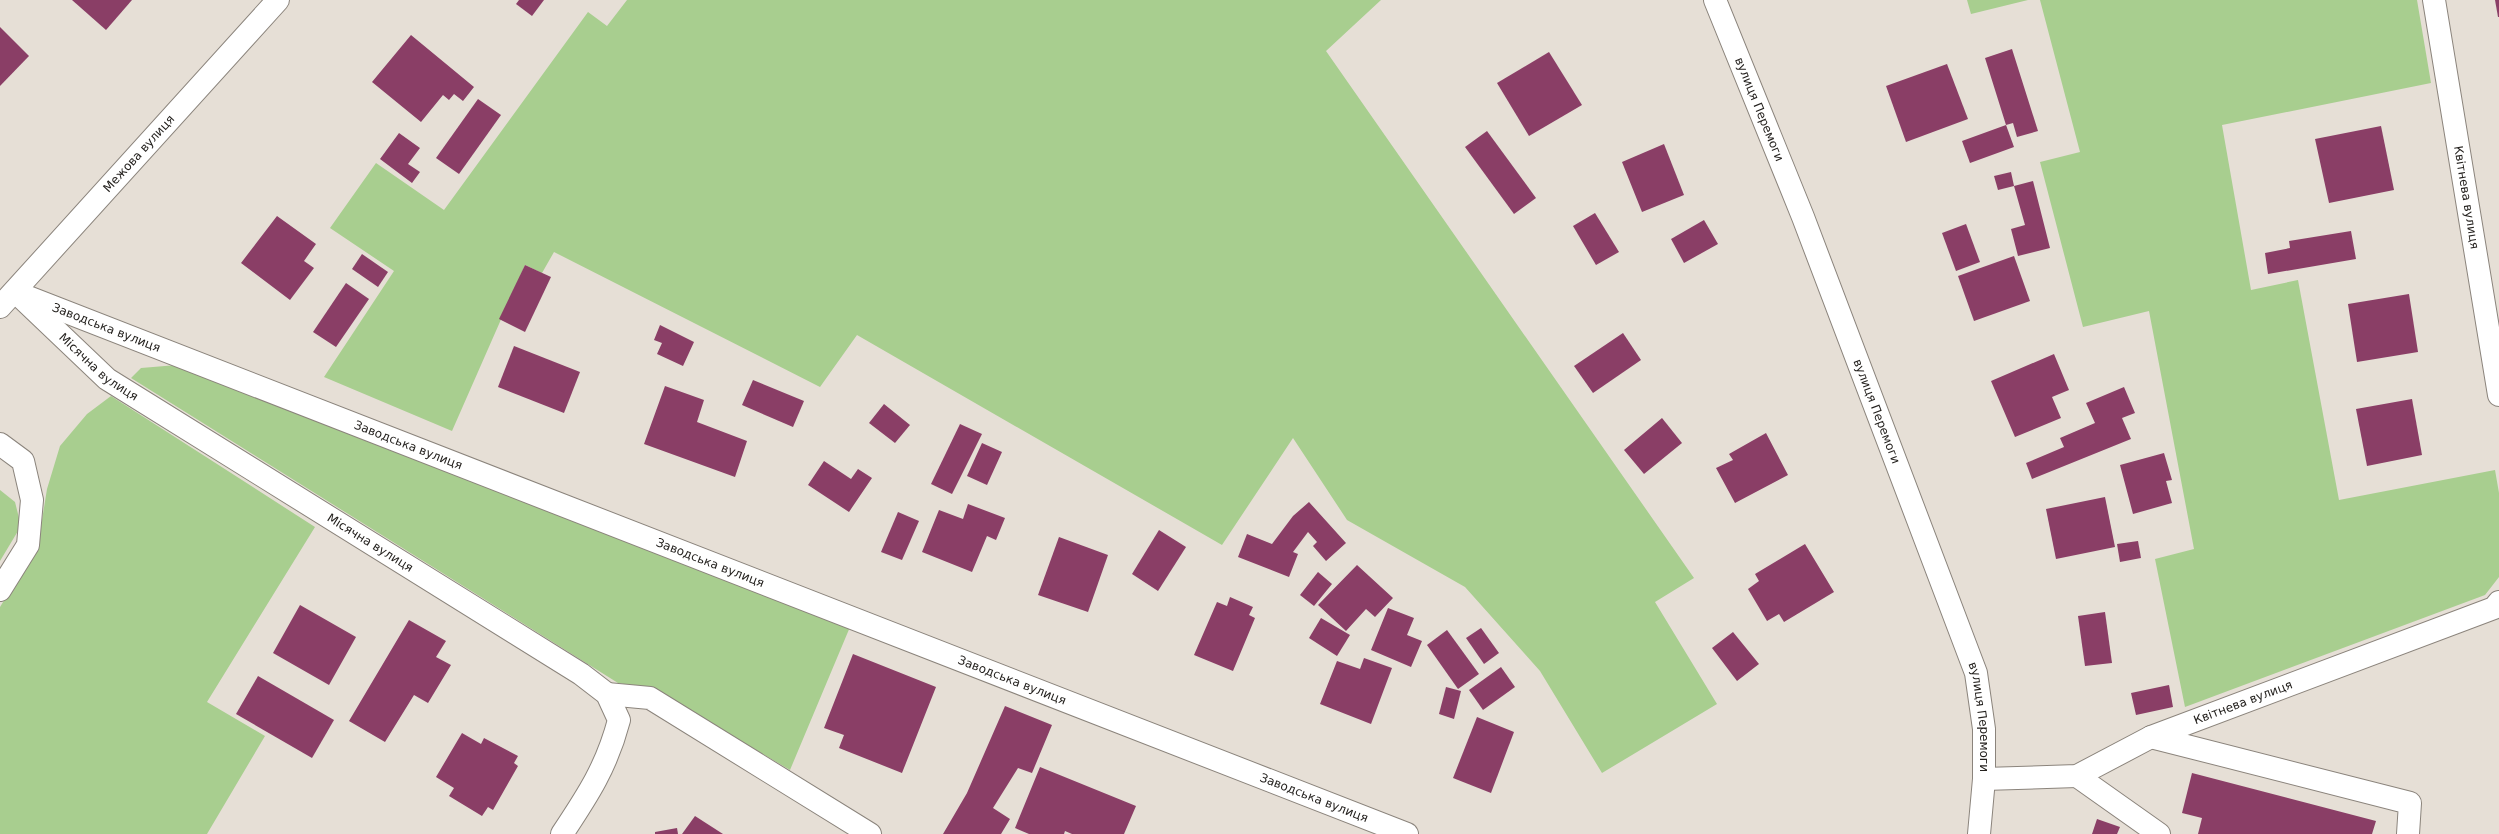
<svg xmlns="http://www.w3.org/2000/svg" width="2499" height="834" font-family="'DejaVu Sans',sans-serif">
<rect width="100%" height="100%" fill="#e6dfd6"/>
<g fill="#a8ce8f">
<polygon points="627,0 1381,0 1326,51 1694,578 1655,602 1717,704 1602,773 1540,671 1465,587 1347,520 1293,438 1222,545 857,335 820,387 554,252 542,273 525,265 452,431 324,377 394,271 330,228 376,163 444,210 588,12 607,26"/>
<polygon points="1967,0 2028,0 1971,14"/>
<polygon points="2040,0 2417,0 2431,83 2222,125 2251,290 2298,280 2339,500 2495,470 2499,493 2499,577 2485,595 2185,707 2155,559 2194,549 2149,311 2083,327 2040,162 2080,152"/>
<polygon points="177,365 369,442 850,627 790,770 653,689 618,683 131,378 141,368"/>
<polygon points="111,396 315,527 207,702 265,736 207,834 0,834 0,607 38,545 47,489 60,446 87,414"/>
<polygon points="0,490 15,502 21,526 0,561"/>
</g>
<g fill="#8a3e66">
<polygon points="72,0 132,0 106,30"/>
<polygon points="519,0 544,0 532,16 516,4"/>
<polygon points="2495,0 2499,0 2499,17 2498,17"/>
<polygon points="0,27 29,56 0,86"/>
<polygon points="411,35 474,87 463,101 454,94 449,100 443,95 421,122 372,82"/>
<polygon points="2012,49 2038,131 2017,137 2013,123 2006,125 1985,58"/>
<polygon points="1549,52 1582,105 1529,136 1497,83"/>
<polygon points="1947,64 1968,119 1906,142 1886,86"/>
<polygon points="478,99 501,115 459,174 436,158"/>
<polygon points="2006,125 2014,147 1970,163 1962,141"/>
<polygon points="2381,126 2394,190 2329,203 2315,139"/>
<polygon points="1487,131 1536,198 1514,214 1465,147"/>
<polygon points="399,133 420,148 408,164 420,172 412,183 380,159"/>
<polygon points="1664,144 1684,195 1642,212 1622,162"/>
<polygon points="2011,172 2014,186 1998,190 1994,176"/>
<polygon points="2033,181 2050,248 2018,256 2011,229 2025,225 2014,186"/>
<polygon points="1595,213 1619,252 1596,265 1573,226"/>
<polygon points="277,216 316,244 304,261 314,268 290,300 241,263"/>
<polygon points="1704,220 1718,244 1684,263 1671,239"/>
<polygon points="1966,224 1980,262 1956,271 1942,233"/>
<polygon points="2351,231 2356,259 2268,274 2265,253 2290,248 2289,241"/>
<polygon points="362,254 388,272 378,287 352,269"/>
<polygon points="2014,256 2030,301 1974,321 1958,276"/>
<polygon points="525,265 551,277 525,332 499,319"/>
<polygon points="346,283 369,299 336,347 313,332"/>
<polygon points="2409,294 2418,352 2357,362 2348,304"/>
<polygon points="660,325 694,342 683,366 657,354 662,343 654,340"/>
<polygon points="1623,333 1641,360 1593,393 1574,366"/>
<polygon points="514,346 580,372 564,413 498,387"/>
<polygon points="2054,354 2069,390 2052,397 2061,418 2015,437 1991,381"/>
<polygon points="753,380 804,401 793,427 742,405"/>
<polygon points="665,386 704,400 697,422 747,441 735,477 644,444"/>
<polygon points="2124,387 2135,413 2122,418 2131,439 2032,479 2026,463 2064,447 2060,438 2095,423 2086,403"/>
<polygon points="2412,399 2422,455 2367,466 2356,409"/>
<polygon points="884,404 910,425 895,443 869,423"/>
<polygon points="1662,418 1682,443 1644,474 1624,450"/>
<polygon points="960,424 982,434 952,494 931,484"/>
<polygon points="1766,433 1788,475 1735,503 1716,468 1733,460 1729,454"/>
<polygon points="982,443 1002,452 987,485 967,476"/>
<polygon points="2164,453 2172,480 2166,481 2172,503 2133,514 2120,465"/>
<polygon points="824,461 851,479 858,469 872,478 849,512 808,485"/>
<polygon points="2105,497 2115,547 2056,559 2046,509"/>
<polygon points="1309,502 1346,543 1326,561 1313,546 1317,542 1308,532 1293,552 1298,554 1289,577 1238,557 1247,534 1272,544 1293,516"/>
<polygon points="968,504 1005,518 996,540 987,536 972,572 922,552 939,510 963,519"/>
<polygon points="898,512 919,521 902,560 881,552"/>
<polygon points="1159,530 1186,547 1158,591 1132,574"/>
<polygon points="1059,537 1108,555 1088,612 1038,595"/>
<polygon points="2138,541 2141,558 2120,562 2117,544"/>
<polygon points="1805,544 1834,592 1784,622 1779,614 1767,621 1748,589 1759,581 1755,574"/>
<polygon points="1357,565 1393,598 1375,617 1366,609 1346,631 1318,605"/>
<polygon points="1318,572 1332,584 1314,606 1300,595"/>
<polygon points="1230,597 1253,607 1249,615 1255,618 1233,671 1194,655 1217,602 1227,606"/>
<polygon points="300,605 356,637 329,685 273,653"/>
<polygon points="1388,608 1414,618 1407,635 1422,641 1411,667 1371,650"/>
<polygon points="2105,612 2112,663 2085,666 2078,616"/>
<polygon points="1321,618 1350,635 1337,656 1309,638"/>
<polygon points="409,620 446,641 436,657 451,665 428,703 414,695 385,742 349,721"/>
<polygon points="1481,628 1499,653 1484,664 1466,638"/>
<polygon points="1447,630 1479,674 1458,689 1427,645"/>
<polygon points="1733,632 1759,664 1737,681 1712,648"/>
<polygon points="853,654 936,687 902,773 839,748 844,735 824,728"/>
<polygon points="1364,658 1392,668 1371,724 1320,704 1337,661 1360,669"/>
<polygon points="1501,667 1515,687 1483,710 1469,690"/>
<polygon points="258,676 334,720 312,758 236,714"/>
<polygon points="2169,685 2173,707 2136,715 2131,693"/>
<polygon points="1446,687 1461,691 1454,719 1439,714"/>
<polygon points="1005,706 1052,725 1032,773 1018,768 993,808 1010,819 1001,834 943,834 967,793"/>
<polygon points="1477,717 1514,732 1491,793 1453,778"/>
<polygon points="462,733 481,744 484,738 518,756 514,763 518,766 493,810 488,807 482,816 449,796 454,788 436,777"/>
<polygon points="1040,767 1136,806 1124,834 1072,834 1065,831 1064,834 1029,834 1015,828"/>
<polygon points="2192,773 2376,821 2372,834 2198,834 2202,818 2182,813"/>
<polygon points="695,816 723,834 682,834"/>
<polygon points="2097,819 2120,827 2117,834 2092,834"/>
<polygon points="677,828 678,834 655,834 655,832"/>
</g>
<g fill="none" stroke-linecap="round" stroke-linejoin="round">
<defs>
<g id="minor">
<path id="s1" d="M2434,0L2499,395"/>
<path id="s2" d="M15,292L1407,834"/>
<path id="s3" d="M23,299L107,379L581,674L607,694L619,720C607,766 588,795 562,834"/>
<path id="s4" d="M0,307L278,0"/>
<polyline points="0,444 23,461 32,500 28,545 0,590"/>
<polyline points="607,694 650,698 870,834"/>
<polyline points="2151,737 2410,803 2408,834"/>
<polyline points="2077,776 2159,834"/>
<path id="s5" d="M1984,779L2077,776L2151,737L2494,608L2499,602"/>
</g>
<g id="major">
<path id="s6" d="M1715,0L1803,217L1976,673L1984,729V779L1979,834"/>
</g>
</defs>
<use href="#minor" stroke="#8b847c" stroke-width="24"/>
<use href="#major" stroke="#8b847c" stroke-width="24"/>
<use href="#minor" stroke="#fff" stroke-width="22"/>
<use href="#major" stroke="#fff" stroke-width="22"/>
</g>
<g text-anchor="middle" stroke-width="4" stroke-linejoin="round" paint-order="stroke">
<g font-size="12" fill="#24211e" stroke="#f4ece3">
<text dy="4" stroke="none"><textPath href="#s6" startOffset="118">вулиця Перемоги</textPath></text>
<text dy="4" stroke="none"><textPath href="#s4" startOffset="207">Межова вулиця</textPath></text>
<text dy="4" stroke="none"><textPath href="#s1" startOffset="200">Квітнева вулиця</textPath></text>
<text dy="4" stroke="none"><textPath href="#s2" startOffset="98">Заводська вулиця</textPath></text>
<text dy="4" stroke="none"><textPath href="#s3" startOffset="102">Місячна вулиця</textPath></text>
<text dy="4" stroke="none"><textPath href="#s6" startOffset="442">вулиця Перемоги</textPath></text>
<text dy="4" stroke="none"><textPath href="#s2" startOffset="422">Заводська вулиця</textPath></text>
<text dy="4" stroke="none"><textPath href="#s3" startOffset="426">Місячна вулиця</textPath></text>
<text dy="4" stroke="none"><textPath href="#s2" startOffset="746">Заводська вулиця</textPath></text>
<text dy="4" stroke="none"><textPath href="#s2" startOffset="1070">Заводська вулиця</textPath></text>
<text dy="4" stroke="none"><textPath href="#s5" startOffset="275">Квітнева вулиця</textPath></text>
<text dy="4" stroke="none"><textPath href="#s6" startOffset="766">вулиця Перемоги</textPath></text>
<text dy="4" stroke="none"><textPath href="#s2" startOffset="1394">Заводська вулиця</textPath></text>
</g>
</g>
</svg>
